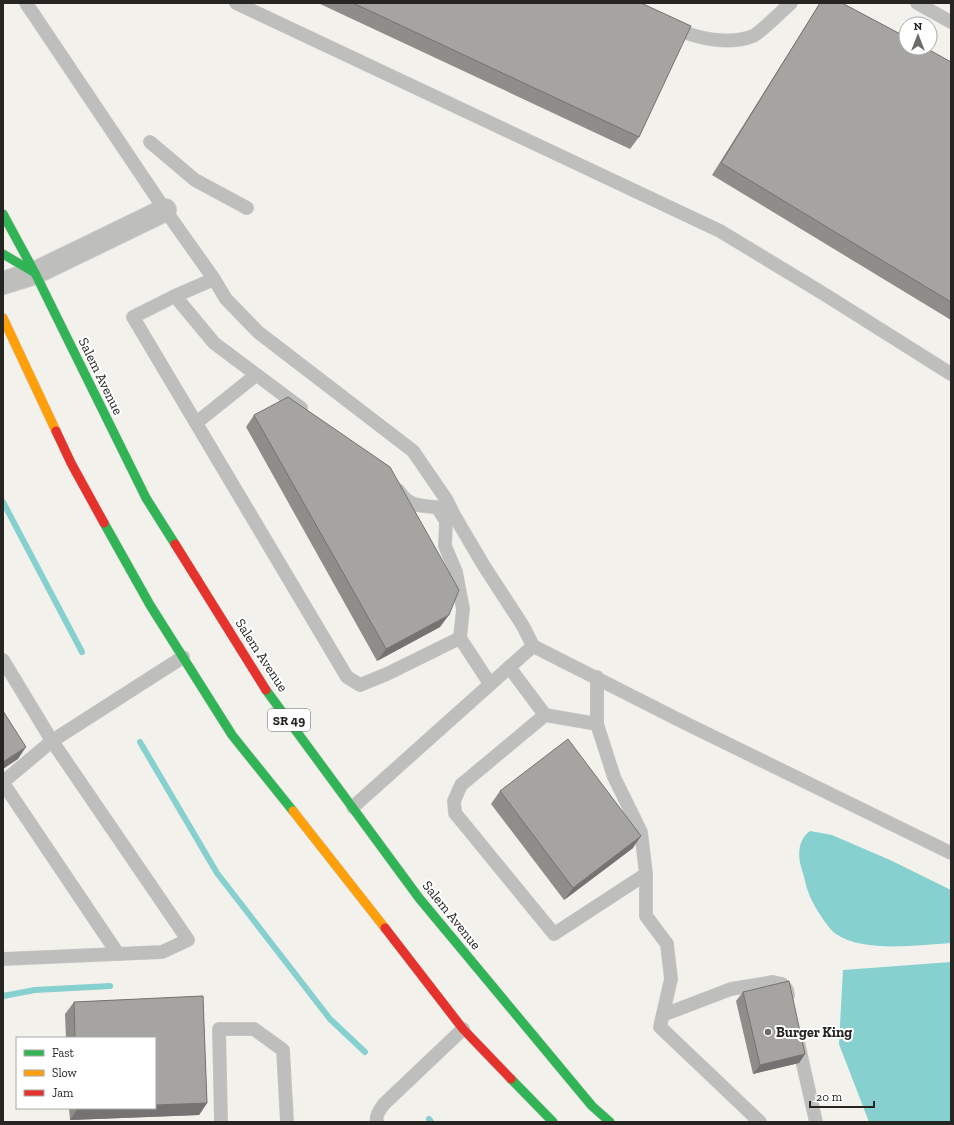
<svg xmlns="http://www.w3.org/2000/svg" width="954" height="1125" font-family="'Zilla Slab',serif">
<rect width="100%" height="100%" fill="#f2f1ec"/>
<g fill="#86d0cf">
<path d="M810,831L832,835L890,860L951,890V943C919,945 863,953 836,934C828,929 812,903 809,894C806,887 805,880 803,873C798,858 796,842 810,831Z"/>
<polygon points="951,962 951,1122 869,1122 839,1044 843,970"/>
</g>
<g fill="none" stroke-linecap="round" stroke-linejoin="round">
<g stroke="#86d0cf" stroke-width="6">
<polyline points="3,502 82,652"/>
<polyline points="140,742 217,873 330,1019 365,1052"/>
<polyline points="3,996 35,990 110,986"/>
<polyline points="429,1119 431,1122"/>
</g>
<defs>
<g id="lane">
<polyline points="26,3 165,210 214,279 226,299 258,332 413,451 446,499 454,515 484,566 523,626 533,646 685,723 951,853"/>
<polyline points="236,3 720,231 824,294 951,374"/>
<polyline points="917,3 951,22"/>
<path d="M672,27C695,38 728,46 753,36C760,33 783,10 791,3"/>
<polyline points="150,142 195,180 247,208"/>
<polyline points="214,279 175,296 133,317 347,677 360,685 387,674 460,638 490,684"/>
<polyline points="175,296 214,343 301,408"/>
<polyline points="196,423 256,375"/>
<path d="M398,490C408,506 419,506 437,507L446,521"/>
<polyline points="453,516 446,521 445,546 456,572 463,609 460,638"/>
<polyline points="3,660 52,741 3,782"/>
<polyline points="509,667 545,715 461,785 454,801 455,813 554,934 646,874"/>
<polyline points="597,677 597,724 614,777 641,832 646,874 646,916 667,944 671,979 660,1027 760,1122"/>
<polyline points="545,715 597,724"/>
<polyline points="3,783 118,954"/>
<polyline points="353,807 533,646"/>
<polyline points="3,959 162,952 188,940 52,741 183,657"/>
<polyline points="663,1015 731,989 773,982 782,984 787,990 788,995"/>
<polyline points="798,1042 816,1122"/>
<polyline points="221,1122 219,1029 254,1029 283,1050 287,1122"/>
<path d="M377,1122C375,1116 380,1109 384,1104L463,1029"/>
</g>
<polyline id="street" points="3,283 35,273 165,210"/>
<g id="fast">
<polyline points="3,214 35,273 146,498 175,544"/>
<polyline points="3,254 35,273"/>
<polyline points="104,523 150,605 232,735 293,811"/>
<polyline points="266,690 419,898 592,1106 610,1122"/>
<polyline points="511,1079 553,1122"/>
</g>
<g id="slow">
<polyline points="3,318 56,431"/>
<polyline points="293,811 385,928"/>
</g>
<g id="jam">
<polyline points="56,431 71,463 104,523"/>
<polyline points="175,544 266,690"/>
<polyline points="385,928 463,1029 511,1079"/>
</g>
</defs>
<use href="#lane" stroke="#cccbc8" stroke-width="14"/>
<use href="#street" stroke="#cccbc8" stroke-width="24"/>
<use href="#fast" stroke="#cccbc8" stroke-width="10"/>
<use href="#slow" stroke="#cccbc8" stroke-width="10"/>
<use href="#jam" stroke="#cccbc8" stroke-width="10"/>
<use href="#lane" stroke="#bebebc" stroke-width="13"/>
<use href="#street" stroke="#bebebc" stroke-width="22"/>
<use href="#fast" stroke="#30b455" stroke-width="9"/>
<use href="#slow" stroke="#ff9f0a" stroke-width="9"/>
<use href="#jam" stroke="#e5322d" stroke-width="9"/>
</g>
<g fill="#8f8d8a">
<polygon points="318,3 641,3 639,137 630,149"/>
<polygon points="820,3 842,3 951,62 951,320 712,175"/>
<polygon points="254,415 440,627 377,661 246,427"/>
<polygon points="500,791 633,848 564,900 491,804"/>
<polygon points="743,992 805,1054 799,1063 753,1074 736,1001"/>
<polygon points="203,996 207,1103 199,1115 70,1120 69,1108 155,1108 155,1038 66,1038 65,1014 74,1002"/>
</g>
<g fill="#747371">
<polygon points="449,615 440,627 377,661 386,649"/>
<polygon points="26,747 18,759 3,769 3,762"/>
<polygon points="641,836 633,848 564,900 573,888"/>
<polygon points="805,1054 799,1063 753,1074 760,1065"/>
<polygon points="207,1103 199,1115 70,1120 78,1108 155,1108 155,1105"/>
</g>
<g fill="#a6a4a1" stroke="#747371">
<polygon points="353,3 641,3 691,26 639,137"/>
<polygon points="820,3 842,3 906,37 906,48 926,48 951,62 951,302 721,163"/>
<polygon points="288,397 390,467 459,590 449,615 386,649 254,415"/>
<polygon points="3,711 26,747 3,762"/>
<polygon points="568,739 641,836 573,888 500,791"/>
<polygon points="789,981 805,1054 760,1065 743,992"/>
<polygon points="203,996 207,1103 155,1105 155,1038 75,1038 74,1002"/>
</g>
<circle fill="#6d6c68" stroke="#fff" stroke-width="1.5" cx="768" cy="1032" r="4"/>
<g text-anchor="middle" stroke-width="4" stroke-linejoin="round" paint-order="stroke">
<rect fill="#fff" stroke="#676664" stroke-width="1" x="268" y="709" width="42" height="22" rx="3"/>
<g font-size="13" font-weight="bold" fill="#262521">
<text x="289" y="725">SR 49</text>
</g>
<g font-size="14" fill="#262521" stroke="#fff">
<text transform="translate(101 376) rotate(64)" y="5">Salem Avenue</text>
<text transform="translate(262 655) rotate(57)" y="5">Salem Avenue</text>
<text transform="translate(452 915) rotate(51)" y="5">Salem Avenue</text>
</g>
<g font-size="14" font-weight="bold" fill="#262521" stroke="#fff" text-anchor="start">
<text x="776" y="1037">Burger King</text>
</g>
</g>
<rect width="954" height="1125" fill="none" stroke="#262521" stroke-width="8"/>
<rect x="16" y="1037" width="140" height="72" fill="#ffffff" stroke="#a8a8a6"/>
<rect x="24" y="1050" width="20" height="6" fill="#30b455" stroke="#a8a8a6"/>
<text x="52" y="1057" font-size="12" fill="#262521">Fast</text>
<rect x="24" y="1070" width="20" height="6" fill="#ff9f0a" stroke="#a8a8a6"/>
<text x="52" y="1077" font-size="12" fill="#262521">Slow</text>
<rect x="24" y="1090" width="20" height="6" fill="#e5322d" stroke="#a8a8a6"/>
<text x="52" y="1097" font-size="12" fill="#262521">Jam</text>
<g transform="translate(918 36)"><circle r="19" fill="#ffffff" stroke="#a8a8a6"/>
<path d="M0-3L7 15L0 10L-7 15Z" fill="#6d6c68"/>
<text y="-6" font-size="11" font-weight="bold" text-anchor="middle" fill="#262521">N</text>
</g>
<path d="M810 1101v6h64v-6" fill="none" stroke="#262521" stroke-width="2"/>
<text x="816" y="1101" font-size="12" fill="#262521" stroke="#ffffff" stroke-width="3" paint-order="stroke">20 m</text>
</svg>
